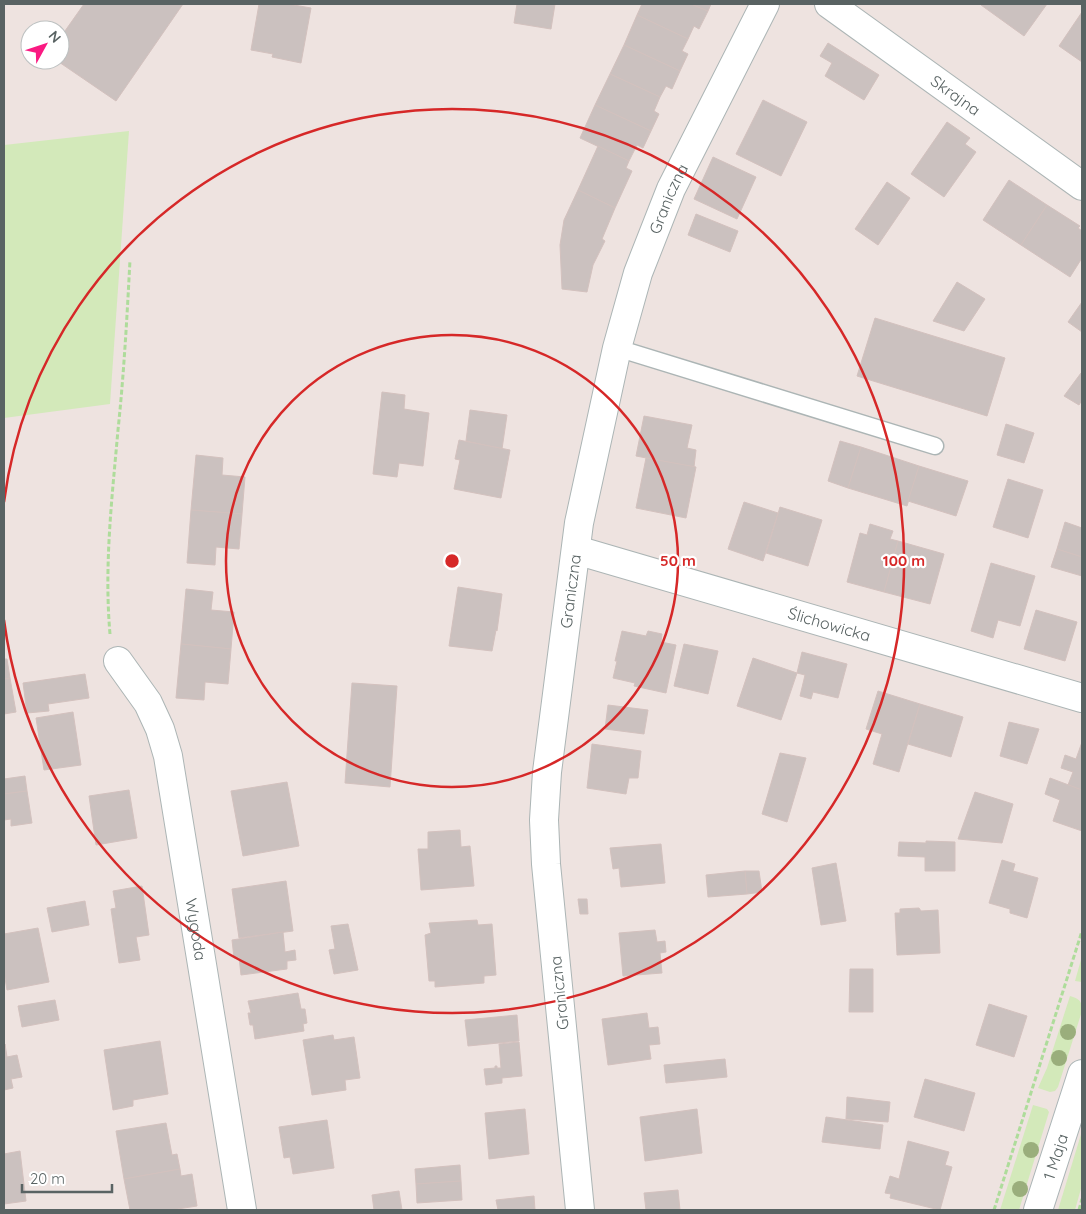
<svg xmlns="http://www.w3.org/2000/svg" width="1086" height="1214" font-family="Quicksand,sans-serif">
<rect width="100%" height="100%" fill="#eee3e0"/>
<g fill="#d3e9ba">
<polygon points="129,131 110,404 4,418 4,145"/>
<polygon points="1082,956 1082,982 1075,981"/>
<path d="M1070,996C1079,999 1082,1000 1082,1011L1058,1087L1055,1091L1050,1092L1038,1088L1047,1068Z"/>
<polygon points="1033,1105 1047,1109 1049,1112 1019,1210 1000,1210"/>
<polygon points="1082,1131 1082,1185 1075,1210 1058,1210"/>
</g>
<g fill="#cbc1bf" stroke="#d3c1be">
<polygon points="84,4 183,4 116,101 56,60 60,60 60,38"/>
<polygon points="259,4 288,4 311,8 301,63 272,57 273,54 251,50"/>
<polygon points="517,4 555,4 551,29 514,23"/>
<polygon points="642,4 691,4 708,11 699,29 694,26 688,39 637,15"/>
<polygon points="691,4 711,4 708,11"/>
<polygon points="982,4 1047,4 1024,36 981,5"/>
<polygon points="1082,12 1082,62 1059,46"/>
<polygon points="637,15 688,39 682,51 688,54 680,71 624,45"/>
<polygon points="828,43 879,75 864,100 825,76 832,63 820,56"/>
<polygon points="624,45 680,71 672,89 666,86 660,97 610,74"/>
<polygon points="610,74 660,97 654,111 659,114 651,131 595,105"/>
<polygon points="763,100 807,122 781,176 736,154"/>
<polygon points="595,105 651,131 643,148 637,145 629,161 580,138"/>
<polygon points="947,122 970,138 965,144 976,152 944,197 911,174"/>
<polygon points="598,146 629,161 626,168 632,171 615,208 578,190"/>
<polygon points="713,157 756,177 737,219 694,199"/>
<polygon points="1009,180 1047,205 1021,245 983,220"/>
<polygon points="887,182 910,198 878,245 855,229"/>
<polygon points="578,190 615,208 602,239 605,241 593,265 587,292 562,289 560,245 564,220"/>
<polygon points="1047,205 1080,226 1078,228 1082,231 1082,258 1070,277 1021,245"/>
<polygon points="696,214 738,231 730,252 688,235"/>
<polygon points="957,282 985,299 964,331 933,321"/>
<polygon points="1082,302 1082,332 1068,322"/>
<polygon points="875,318 1005,358 987,416 857,376"/>
<polygon points="1081,373 1082,374 1082,400 1079,405 1064,396"/>
<polygon points="382,392 405,395 404,409 429,413 423,466 399,463 397,477 373,474"/>
<polygon points="470,410 507,415 502,449 466,441"/>
<polygon points="644,416 692,425 687,448 696,450 694,467 636,456"/>
<polygon points="1006,424 1034,433 1024,463 997,455"/>
<polygon points="459,440 510,450 501,498 454,489 460,460 455,459"/>
<polygon points="840,441 861,447 848,488 828,481"/>
<polygon points="861,447 919,466 907,506 848,488"/>
<polygon points="196,455 223,458 222,475 245,477 242,514 191,510"/>
<polygon points="646,458 696,467 686,518 636,508"/>
<polygon points="919,466 968,481 956,516 908,501"/>
<polygon points="1008,479 1043,490 1028,538 993,527"/>
<polygon points="744,502 778,513 763,561 728,549"/>
<polygon points="780,507 822,520 808,566 766,553"/>
<polygon points="191,510 242,514 239,549 216,547 215,565 187,563"/>
<polygon points="1065,522 1082,528 1082,526 1082,557 1057,549"/>
<polygon points="870,524 893,531 890,539 898,541 884,592 847,582 860,533 867,535"/>
<polygon points="898,541 944,554 930,604 884,592"/>
<polygon points="1057,549 1082,557 1082,576 1051,567"/>
<polygon points="991,563 1035,576 1020,626 998,620 993,638 971,631"/>
<polygon points="458,587 502,594 497,631 496,630 492,651 449,646"/>
<polygon points="186,589 213,592 211,610 234,612 231,649 181,644"/>
<polygon points="1036,610 1077,622 1065,661 1024,649"/>
<polygon points="622,631 646,636 648,631 662,634 661,642 676,645 666,693 634,686 635,683 613,678 617,661 615,661"/>
<polygon points="181,644 231,649 228,684 205,682 204,700 176,698"/>
<polygon points="684,644 718,651 708,694 674,686"/>
<polygon points="802,652 847,664 838,698 813,692 811,699 800,696 805,675 797,673"/>
<polygon points="753,658 797,673 781,720 737,706"/>
<polygon points="4,659 7,659 10,678 4,679"/>
<polygon points="85,674 89,698 48,704 49,711 27,713 23,683"/>
<polygon points="10,678 16,712 4,714 4,679"/>
<polygon points="352,683 397,686 390,787 345,783"/>
<polygon points="878,691 920,704 899,772 873,764 882,734 866,729"/>
<polygon points="920,704 963,717 951,757 908,744"/>
<polygon points="608,705 648,710 644,734 605,729"/>
<polygon points="73,712 81,765 44,770 36,718"/>
<polygon points="1009,722 1039,729 1027,764 1000,756"/>
<polygon points="1082,742 1082,790 1068,785 1073,772 1061,768 1065,755 1076,759"/>
<polygon points="592,744 641,751 638,778 629,778 626,794 587,788"/>
<polygon points="780,753 806,758 787,822 762,814"/>
<polygon points="25,776 27,791 4,794 4,779"/>
<polygon points="1050,778 1082,790 1082,831 1053,821 1060,800 1045,794"/>
<polygon points="287,782 299,846 243,856 231,791"/>
<polygon points="129,790 137,838 96,845 89,796"/>
<polygon points="27,791 32,823 11,826 11,819 4,820 4,794"/>
<polygon points="975,792 1013,804 1002,843 958,839"/>
<polygon points="460,830 461,847 470,846 474,886 421,890 418,849 428,849 428,832"/>
<polygon points="926,841 955,842 955,871 925,871 925,857 898,856 899,842 926,843"/>
<polygon points="661,844 665,883 621,887 619,868 613,869 610,848"/>
<polygon points="1002,860 1015,864 1013,871 1038,878 1027,918 1010,913 1010,909 989,903"/>
<polygon points="836,863 846,921 821,925 812,868"/>
<polygon points="745,871 759,871 762,892 747,894"/>
<polygon points="745,871 747,894 708,897 706,875"/>
<polygon points="286,881 293,931 239,938 232,889"/>
<polygon points="142,886 149,935 136,937 140,960 119,963 111,909 116,908 113,891"/>
<polygon points="578,899 587,899 588,914 580,914"/>
<polygon points="85,901 89,925 52,932 47,908"/>
<polygon points="919,908 921,911 938,910 940,953 897,955 895,913 900,913 900,909"/>
<polygon points="477,920 478,925 492,924 496,975 484,976 484,983 435,987 435,981 429,981 425,935 431,933 429,923"/>
<polygon points="348,924 358,970 334,974 329,950 335,949 331,926"/>
<polygon points="38,928 49,982 7,990 4,972 4,934"/>
<polygon points="655,930 657,942 665,941 666,952 660,953 662,973 623,976 619,933"/>
<polygon points="283,932 285,952 295,950 296,960 287,961 287,969 241,975 239,957 234,958 232,940"/>
<polygon points="850,969 873,969 873,1012 849,1012"/>
<polygon points="298,993 301,1009 305,1009 307,1023 303,1024 304,1031 255,1039 253,1025 250,1025 248,1013 251,1013 248,1001"/>
<polygon points="55,1000 59,1020 22,1027 18,1006"/>
<polygon points="989,1004 1027,1016 1014,1057 976,1045"/>
<polygon points="647,1013 649,1028 658,1027 660,1044 649,1045 651,1059 608,1065 602,1019"/>
<polygon points="517,1015 519,1041 468,1046 465,1020"/>
<polygon points="333,1035 334,1040 354,1037 360,1078 345,1080 346,1090 312,1095 303,1040"/>
<polygon points="160,1041 168,1094 133,1100 133,1106 113,1110 104,1050"/>
<polygon points="519,1042 522,1076 502,1078 502,1083 486,1085 484,1069 495,1068 495,1066 497,1066 497,1068 501,1068 499,1044"/>
<polygon points="5,1044 7,1057 17,1055 22,1077 11,1079 13,1088 4,1090"/>
<polygon points="725,1059 727,1077 666,1083 664,1065"/>
<polygon points="925,1079 975,1093 964,1131 914,1117"/>
<polygon points="847,1097 890,1102 888,1122 846,1119"/>
<polygon points="525,1109 529,1154 489,1159 485,1113"/>
<polygon points="697,1109 702,1153 645,1161 640,1117"/>
<polygon points="826,1117 883,1125 880,1149 822,1142"/>
<polygon points="327,1120 334,1168 293,1174 290,1157 284,1158 279,1127"/>
<polygon points="166,1123 172,1155 177,1154 180,1169 124,1179 116,1131"/>
<polygon points="908,1141 949,1152 945,1165 952,1167 940,1210 890,1198 891,1194 885,1193 890,1176 899,1179"/>
<polygon points="20,1151 26,1201 4,1204 4,1154"/>
<polygon points="460,1165 461,1181 416,1184 415,1169"/>
<polygon points="180,1169 181,1176 192,1174 197,1206 171,1210 130,1210 124,1179"/>
<polygon points="461,1181 462,1200 417,1203 416,1184"/>
<polygon points="678,1190 680,1210 646,1210 644,1193"/>
<polygon points="399,1191 402,1210 374,1210 372,1195"/>
<polygon points="534,1196 535,1210 498,1210 496,1200"/>
</g>
<g fill="none" stroke-linecap="round" stroke-linejoin="round">
<defs>
<polyline id="lane" points="617,348 935,446"/>
<g id="street">
<path id="s1" d="M829,4L1082,186"/>
<path id="s2" d="M576,550L1082,698"/>
<path id="s3" d="M118,661L148,703L160,729L168,756L242,1210"/>
<path id="s4" d="M580,1210L546,864L544,820L547,772L579,523L617,348L638,273L671,189L765,4"/>
</g>
<g id="secondary">
<path id="s5" d="M1038,1210L1082,1074"/>
</g>
</defs>
<use href="#lane" stroke="#acb5b5" stroke-width="19"/>
<use href="#street" stroke="#acb5b5" stroke-width="30"/>
<use href="#secondary" stroke="#abb5b6" stroke-width="30"/>
<g stroke="#aedc9b" stroke-width="3" stroke-dasharray="5 2.5" stroke-linecap="butt">
<path d="M110,634C104,566 112,498 118,430C124,373 127,317 130,260"/>
<polyline points="994,1210 1082,931"/>
<polyline points="1079,1210 1082,1199"/>
</g>
<use href="#lane" stroke="#fff" stroke-width="16"/>
<use href="#street" stroke="#fff" stroke-width="28"/>
<use href="#secondary" stroke="#fff" stroke-width="28"/>
</g>
<g fill="#9aae7c">
<circle cx="1068" cy="1032" r="8"/>
<circle cx="1059" cy="1058" r="8"/>
<circle cx="1031" cy="1150" r="8"/>
<circle cx="1020" cy="1189" r="8"/>
</g>
<g fill="none" stroke="#d62828" stroke-width="2.5">
<circle cx="452" cy="561" r="226"/>
<path d="M4 502A452 452 0 1 1 4 620"/>
</g>
<g text-anchor="middle" stroke-width="4.5" stroke-linejoin="round" paint-order="stroke">
<g font-size="16" fill="#596363" stroke="#fff">
<text dy="6" stroke="none"><textPath href="#s1" startOffset="156">Skrajna</textPath></text>
<text dy="6" stroke="none"><textPath href="#s4" startOffset="1028">Graniczna</textPath></text>
<text dy="6" stroke="none"><textPath href="#s4" startOffset="622">Graniczna</textPath></text>
<text dy="6" stroke="none"><textPath href="#s2" startOffset="264">Ślichowicka</textPath></text>
<text dy="6" stroke="none"><textPath href="#s3" startOffset="284">Wygoda</textPath></text>
<text transform="translate(559 993) rotate(-96)" y="6">Graniczna</text>
<text dy="6" stroke="none"><textPath href="#s5" startOffset="56">1 Maja</textPath></text>
</g>
</g>
<circle cx="452" cy="561" r="8" fill="#d62828" stroke="#fff" stroke-width="2.5"/>
<g font-size="15" text-anchor="middle" font-weight="bold" fill="#d62828" stroke="#fff" stroke-width="4.5" stroke-linejoin="round" paint-order="stroke">
<text x="678" y="566">50 m</text>
<text x="904" y="566">100 m</text>
</g>
<rect width="1086" height="1214" fill="none" stroke="#596363" stroke-width="10"/>
<g transform="translate(45 45) rotate(50)"><circle r="24" fill="#ffffff" stroke="#bdc1c1"/>
<path d="M0-4L9 19L0 12L-9 19Z" fill="#fa1a82"/>
<text y="-8" font-size="14" font-weight="bold" text-anchor="middle" fill="#596363">N</text>
</g>
<path d="M22 1184v8h90v-8" fill="none" stroke="#596363" stroke-width="2.5"/>
<text x="30" y="1184" font-size="15" fill="#596363" stroke="#ffffff" stroke-width="4" paint-order="stroke">20 m</text>
</svg>
